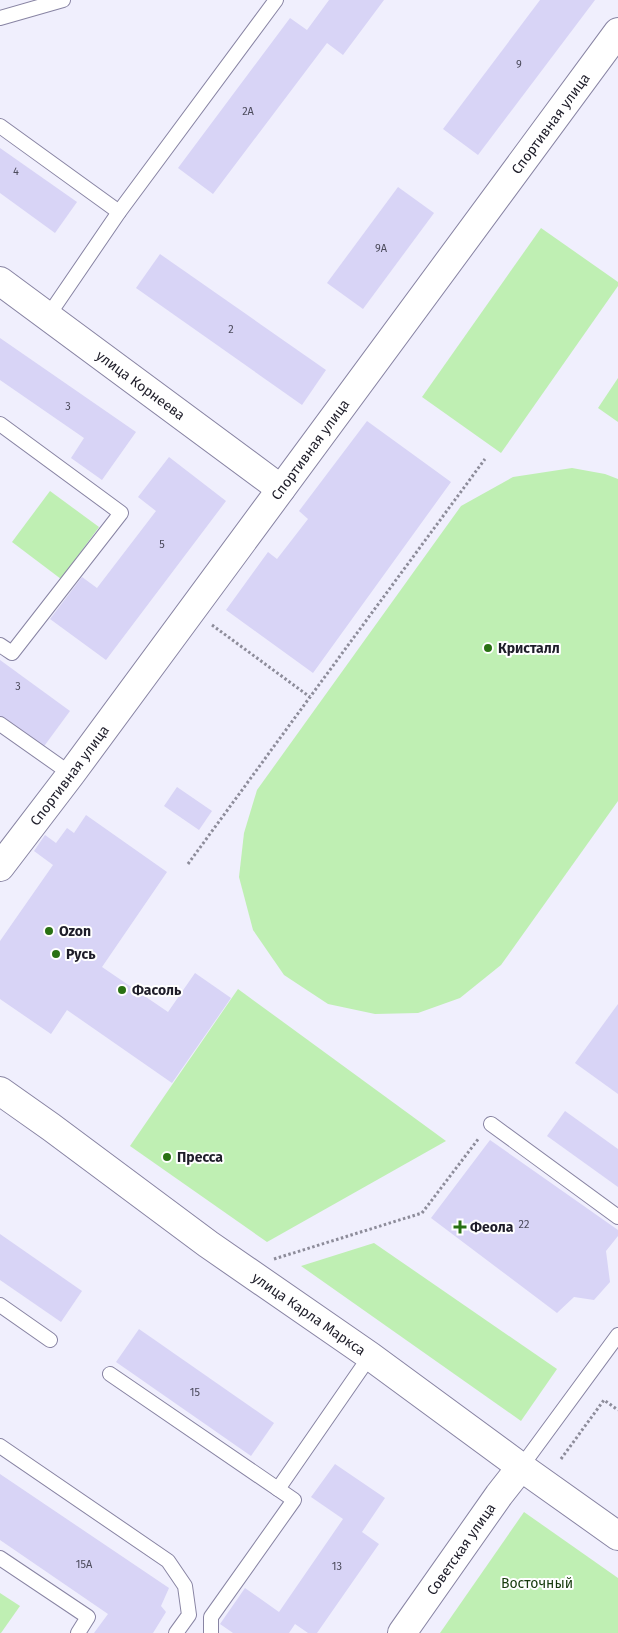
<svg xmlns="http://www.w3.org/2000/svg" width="618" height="1633" font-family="'Fira Sans',sans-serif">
<rect width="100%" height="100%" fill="#f0effd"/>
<g fill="#bfefb3">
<polygon points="541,228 618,282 618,286 501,453 422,397"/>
<polygon points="618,378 618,422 598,408"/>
<polygon points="572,468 605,474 618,479 618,801 501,965 460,998 418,1013 375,1014 328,1004 284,975 253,930 239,877 244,833 257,790 461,506 513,477"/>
<polygon points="50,491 99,527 61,579 12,542"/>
<polygon points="238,989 446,1141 267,1242 130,1146"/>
<polygon points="374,1243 557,1369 521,1421 301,1266"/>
<polygon points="524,1512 618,1578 618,1633 440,1633"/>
<polygon points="0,1593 20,1606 1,1633 0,1633"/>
</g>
<g fill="#d8d4f6">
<polygon points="329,0 384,0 343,55 327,43 213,194 178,168 290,18 307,30"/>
<polygon points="540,0 595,0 478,155 443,129"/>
<polygon points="0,148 77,202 55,233 0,193"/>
<polygon points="398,187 434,213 363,309 327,283"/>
<polygon points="160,254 326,370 302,405 136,288"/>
<polygon points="0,338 136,432 102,480 71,458 84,438 0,380"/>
<polygon points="367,421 451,482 313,673 226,610 268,552 277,559 308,519 299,511"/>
<polygon points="169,457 226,501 106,660 50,619 82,577 97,588 156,511 138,497"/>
<polygon points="0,660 70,711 42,749 0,718"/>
<polygon points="177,787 212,811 199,830 164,806"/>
<polygon points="86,815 167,872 102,967 168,1012 195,973 231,998 172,1083 67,1010 51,1034 0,999 0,941 53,865 34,851 45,835 56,843 67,828 74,833"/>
<polygon points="618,1004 618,1094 575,1063"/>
<polygon points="565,1111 618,1149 618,1187 547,1136"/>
<polygon points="490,1140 618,1230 618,1236 606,1251 610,1282 594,1300 574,1297 557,1313 431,1218"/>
<polygon points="0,1234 82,1291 61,1322 0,1280"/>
<polygon points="139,1329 274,1423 251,1456 116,1362"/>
<polygon points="335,1464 385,1498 362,1532 379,1544 317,1633 308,1633 295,1624 289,1633 233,1633 220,1624 245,1588 279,1612 343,1519 311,1497"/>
<polygon points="0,1474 169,1588 161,1606 166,1612 153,1633 94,1633 108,1614 0,1540"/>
</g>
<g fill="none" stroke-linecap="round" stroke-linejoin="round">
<defs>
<g id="service">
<polyline points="0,18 63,0"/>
<polyline points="0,126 119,212"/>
<polyline points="48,316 119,212 276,0"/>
<polyline points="0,424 121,513 12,653 0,645"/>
<polyline points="0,724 71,774"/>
<polyline points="491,1124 618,1217"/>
<polyline points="0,1305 50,1340"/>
<polyline points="110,1374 294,1500 211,1617 211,1633"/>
<polyline points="0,1446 168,1561 185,1586 189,1615 176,1633"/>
<polyline points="521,1467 618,1335"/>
<polyline points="278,1489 370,1356"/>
<polyline points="0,1558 88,1617 78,1633"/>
</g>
<g id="minor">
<path id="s1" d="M0,281L281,489"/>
</g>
<g id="tertiary">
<path id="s2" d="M0,867L71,774L618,32"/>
<polyline points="521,1467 618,1536"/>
</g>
<g id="secondary">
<path id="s3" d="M0,1091L51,1127L208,1244L370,1356L521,1467L499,1495L402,1633"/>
</g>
</defs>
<use href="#service" stroke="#8884a3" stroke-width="16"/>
<use href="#minor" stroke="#8884a3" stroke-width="30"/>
<use href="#tertiary" stroke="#8884a3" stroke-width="30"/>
<use href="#secondary" stroke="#8884a3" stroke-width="30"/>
<g stroke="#8d8c9a" stroke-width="3" stroke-dasharray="2.5 2.5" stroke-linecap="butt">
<polyline points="212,625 310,697 485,459"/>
<polyline points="188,864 310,697"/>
<polyline points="274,1259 422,1213 479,1138"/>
<polyline points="561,1459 604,1400 618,1410"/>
</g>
<use href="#service" stroke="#fff" stroke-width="14"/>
<use href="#minor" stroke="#fff" stroke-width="28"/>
<use href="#tertiary" stroke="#fff" stroke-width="28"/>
<use href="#secondary" stroke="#fff" stroke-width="28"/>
</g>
<g fill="#297113" stroke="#fff" stroke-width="2">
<circle cx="488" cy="648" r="5"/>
<circle cx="49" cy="931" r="5"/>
<circle cx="56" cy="954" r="5"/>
<circle cx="122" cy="990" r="5"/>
<circle cx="167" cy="1157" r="5"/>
<path d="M457.5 1219.5h5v5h5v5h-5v5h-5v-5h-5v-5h5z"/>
</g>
<g text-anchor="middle" stroke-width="4" stroke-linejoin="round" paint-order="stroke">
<g font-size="11" fill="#4c4b5c">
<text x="519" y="68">9</text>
<text x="248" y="115">2А</text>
<text x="16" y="175">4</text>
<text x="381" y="252">9А</text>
<text x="231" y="333">2</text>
<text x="68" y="410">3</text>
<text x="162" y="548">5</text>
<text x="18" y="690">3</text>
<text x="524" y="1228">22</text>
<text x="195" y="1396">15</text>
<text x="84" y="1568">15А</text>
<text x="337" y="1570">13</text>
</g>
<g font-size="14" fill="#1e1d29" stroke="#fff">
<text dy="5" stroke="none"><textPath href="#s2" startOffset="925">Спортивная улица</textPath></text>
<text dy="5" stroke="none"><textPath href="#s1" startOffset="175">улица Корнеева</textPath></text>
<text dy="5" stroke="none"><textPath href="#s2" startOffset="520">Спортивная улица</textPath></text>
<text dy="5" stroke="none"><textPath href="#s2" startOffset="115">Спортивная улица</textPath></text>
<text dy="5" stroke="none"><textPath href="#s3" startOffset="381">улица Карла Маркса</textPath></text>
<text transform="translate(461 1549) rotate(-55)" y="5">Советская улица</text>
</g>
<g font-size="14" font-weight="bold" fill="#1e1d29" stroke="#fff" text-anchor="start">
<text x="498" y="653">Кристалл</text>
<text x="59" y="936">Ozon</text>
<text x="66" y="959">Русь</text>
<text x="132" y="995">Фасоль</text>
<text x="177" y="1162">Пресса</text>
<text x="470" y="1232">Феола</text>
</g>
<g font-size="14" fill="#163b0c" stroke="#fff">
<text x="537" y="1588">Восточный</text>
</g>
</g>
</svg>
